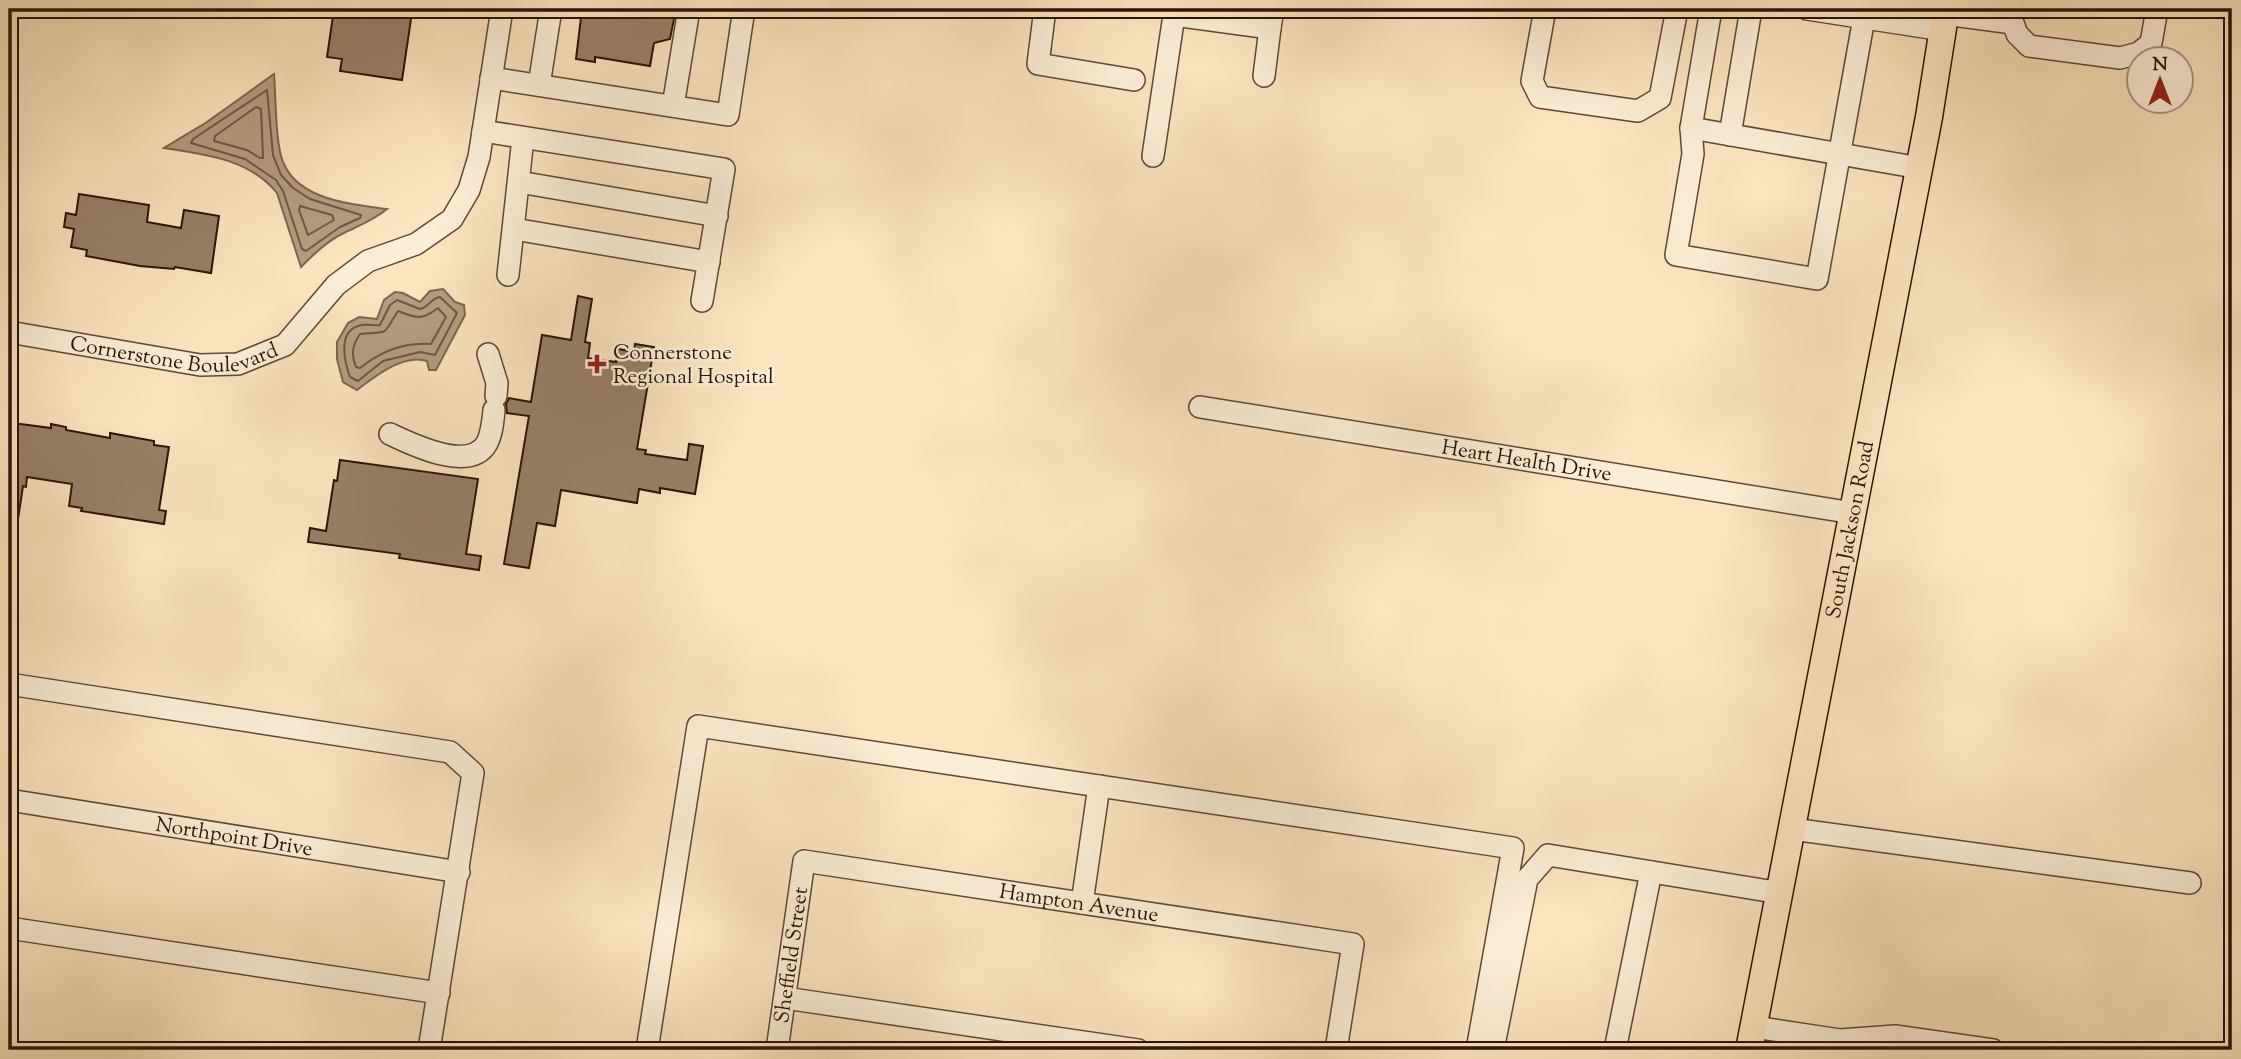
<svg xmlns="http://www.w3.org/2000/svg" width="2241" height="1059" font-family="'Sorts Mill Goudy',serif">
<rect width="100%" height="100%" fill="#fbe4be"/>
<filter id="stains"><feTurbulence type="fractalNoise" baseFrequency=".00286" numOctaves="4"/><feColorMatrix values="0 0 0 0 .2 0 0 0 0 .09 0 0 0 0 .02 0 0 0 .5 -.17"/></filter>
<radialGradient id="worn" r=".72"><stop offset=".6" stop-color="#630" stop-opacity="0"/><stop offset="1" stop-color="#630" stop-opacity=".3"/></radialGradient>
<g fill="#b49d7f" stroke="#7d664f" stroke-width="2">
<path d="M274,74C276,98 275,134 281,156C293,200 350,204 387,209C374,220 360,225 344,233C327,241 314,254 301,267L277,193C250,159 204,154 164,148L207,122Z"/>
<path d="M443,289L455,302L464,305L465,315L436,370H429L427,361C404,353 374,377 357,390L343,382L337,359V342L348,323L359,317L377,319L384,300L395,292L403,293L420,302L430,291Z"/>
</g>
<g fill="none" stroke-linecap="round" stroke-linejoin="round">
<g stroke="#6f5842" stroke-width="2">
<polygon points="267,90 273,155 281,175 293,188 310,199 361,215 360,218 340,227 306,251 302,249 283,191 276,180 245,159 191,143 193,139"/>
<polygon points="256,107 261,109 263,158 260,158 247,150 214,141 215,136"/>
<polygon points="300,206 332,215 334,220 308,235 299,210"/>
<path d="M440,297L457,313L435,355L420,352L383,361L358,381L350,377C345,363 337,333 358,326C365,323 373,326 380,325L390,305L397,300L420,309C429,307 431,298 440,297Z"/>
<path d="M438,308L446,317L431,344C405,342 381,351 360,368L356,367C351,354 352,346 360,334C391,331 381,337 398,311C417,318 421,321 438,308Z"/>
</g>
</g>
<g fill="#978066" stroke="#2a1306" stroke-width="2">
<polygon points="334,9 391,9 412,12 402,80 340,71 342,59 327,57"/>
<polygon points="582,9 676,9 670,39 654,43 650,66 595,57 595,62 576,59"/>
<polygon points="79,194 149,205 147,222 181,228 184,210 219,216 211,273 175,267 174,269 140,266 86,256 87,250 71,247 74,229 64,227 66,213 76,215"/>
<polygon points="578,296 592,299 585,342 590,343 588,358 616,362 618,349 634,352 635,344 654,347 637,449 646,450 645,454 687,460 689,444 703,446 695,494 660,488 660,493 639,489 637,503 561,490 555,526 537,523 529,568 504,564 529,416 507,413 506,404 509,398 531,402 542,335 571,340"/>
<polygon points="13,423 51,428 51,424 66,427 66,430 110,438 110,433 154,441 154,445 169,447 159,510 166,511 164,524 81,511 82,508 69,506 72,484 27,477 26,487 23,486 17,526 9,526 9,426 13,426"/>
<polygon points="340,460 478,479 466,554 481,556 479,570 399,558 400,554 308,542 310,528 326,531 334,480 337,481"/>
</g>
<g fill="none" stroke-linecap="round" stroke-linejoin="round">
<defs>
<g id="minor">
<polyline points="1045,9 1038,64 1134,80"/>
<polyline points="1175,9 1174,15 1270,28 1273,9"/>
<polyline points="1545,9 1532,81 1540,97 1638,111 1660,98 1677,9"/>
<polyline points="1711,9 1691,128 1693,154 1676,255 1817,279 1864,18"/>
<polyline points="1807,9 1943,30"/>
<polyline points="1945,14 2013,23 2017,34 2029,46 2120,58 2139,53 2151,43 2157,9"/>
<polyline points="1264,76 1270,28"/>
<polyline points="491,78 728,115 744,9"/>
<polyline points="539,85 551,9"/>
<polyline points="673,106 689,9"/>
<polyline points="1691,128 1920,168"/>
<polyline points="483,131 724,169 702,301"/>
<polyline points="1730,135 1751,9"/>
<polyline points="1153,156 1174,15"/>
<polyline points="519,182 717,216"/>
<polyline points="514,229 709,262"/>
<polyline points="508,275 523,138"/>
<path id="s1" d="M9,332L200,365L238,364L285,345L336,285L368,261L416,244L452,219L469,190L479,157L502,9"/>
<polyline points="488,354 497,383 496,396"/>
<path id="s2" d="M1200,407L1853,513"/>
<path d="M390,434C413,445 470,473 487,443C492,433 493,421 494,410"/>
<polyline points="9,684 450,752 473,773 429,1050"/>
<path id="s3" d="M9,800L459,872"/>
<polyline points="1792,829 2190,883"/>
<polyline points="1082,903 1099,786"/>
<polyline points="9,928 439,993"/>
<polyline points="785,998 1138,1050"/>
<polyline points="1754,1027 1840,1040 1895,1036 1993,1050"/>
<polyline points="647,1050 698,726 1513,848 1477,1050"/>
<path id="s4" d="M777,1050L804,861L1353,944L1336,1050"/>
<polyline points="1493,1050 1527,879 1548,855 1780,893"/>
<polyline points="1615,1050 1651,872"/>
</g>
<g id="major">
<path id="s5" d="M1749,1050L1929,117L1946,9"/>
</g>
</defs>
<use href="#minor" stroke="#5e4734" stroke-width="24"/>
<use href="#major" stroke="#2a1306" stroke-width="29"/>
<use href="#minor" stroke="#fcedd5" stroke-width="21"/>
<use href="#major" stroke="#fbe4be" stroke-width="26"/>
</g>
<path fill="#8f2418" stroke="#fcedd5" stroke-width="2.5" d="M593.5 353.5h7v7h7v7h-7v7h-7v-7h-7v-7h7z"/>
<g text-anchor="middle" stroke-width="5" stroke-linejoin="round" paint-order="stroke">
<g font-size="21" fill="#2a1306" stroke="#fcedd5">
<text dy="7" stroke="none"><textPath href="#s1" startOffset="168">Cornerstone Boulevard</textPath></text>
<text dy="7" stroke="none"><textPath href="#s2" startOffset="331">Heart Health Drive</textPath></text>
<text dy="7" stroke="none"><textPath href="#s5" startOffset="530">South Jackson Road</textPath></text>
<text dy="7" stroke="none"><textPath href="#s3" startOffset="228">Northpoint Drive</textPath></text>
<text dy="7" stroke="none"><textPath href="#s4" startOffset="469">Hampton Avenue</textPath></text>
<text dy="7" stroke="none"><textPath href="#s4" startOffset="96">Sheffield Street</textPath></text>
</g>
<g font-size="21" fill="#2a1306" stroke="#fcedd5" text-anchor="start">
<text x="613" y="359">Connerstone<tspan x="613" dy="24">Regional Hospital</tspan></text>
</g>
</g>
<rect width="2241" height="1059" fill="none" stroke="#fbe4be" stroke-width="35"/>
<rect x="10" y="10" width="2220" height="1038" fill="none" stroke="#2a1306" stroke-width="3.5"/>
<rect x="18" y="18" width="2206" height="1024" fill="none" stroke="#2a1306" stroke-width="2"/>
<g transform="translate(2160 80)"><circle r="33" fill="#fcedd5" stroke="#a89682" stroke-width="2"/>
<path d="M0-5L12 26L0 18L-12 26Z" fill="#8f2418"/>
<text y="-10" font-size="19" font-weight="bold" text-anchor="middle" fill="#2a1306">N</text>
</g>
<rect width="100%" height="100%" filter="url(#stains)"/>
<rect width="100%" height="100%" fill="url(#worn)"/>
</svg>
